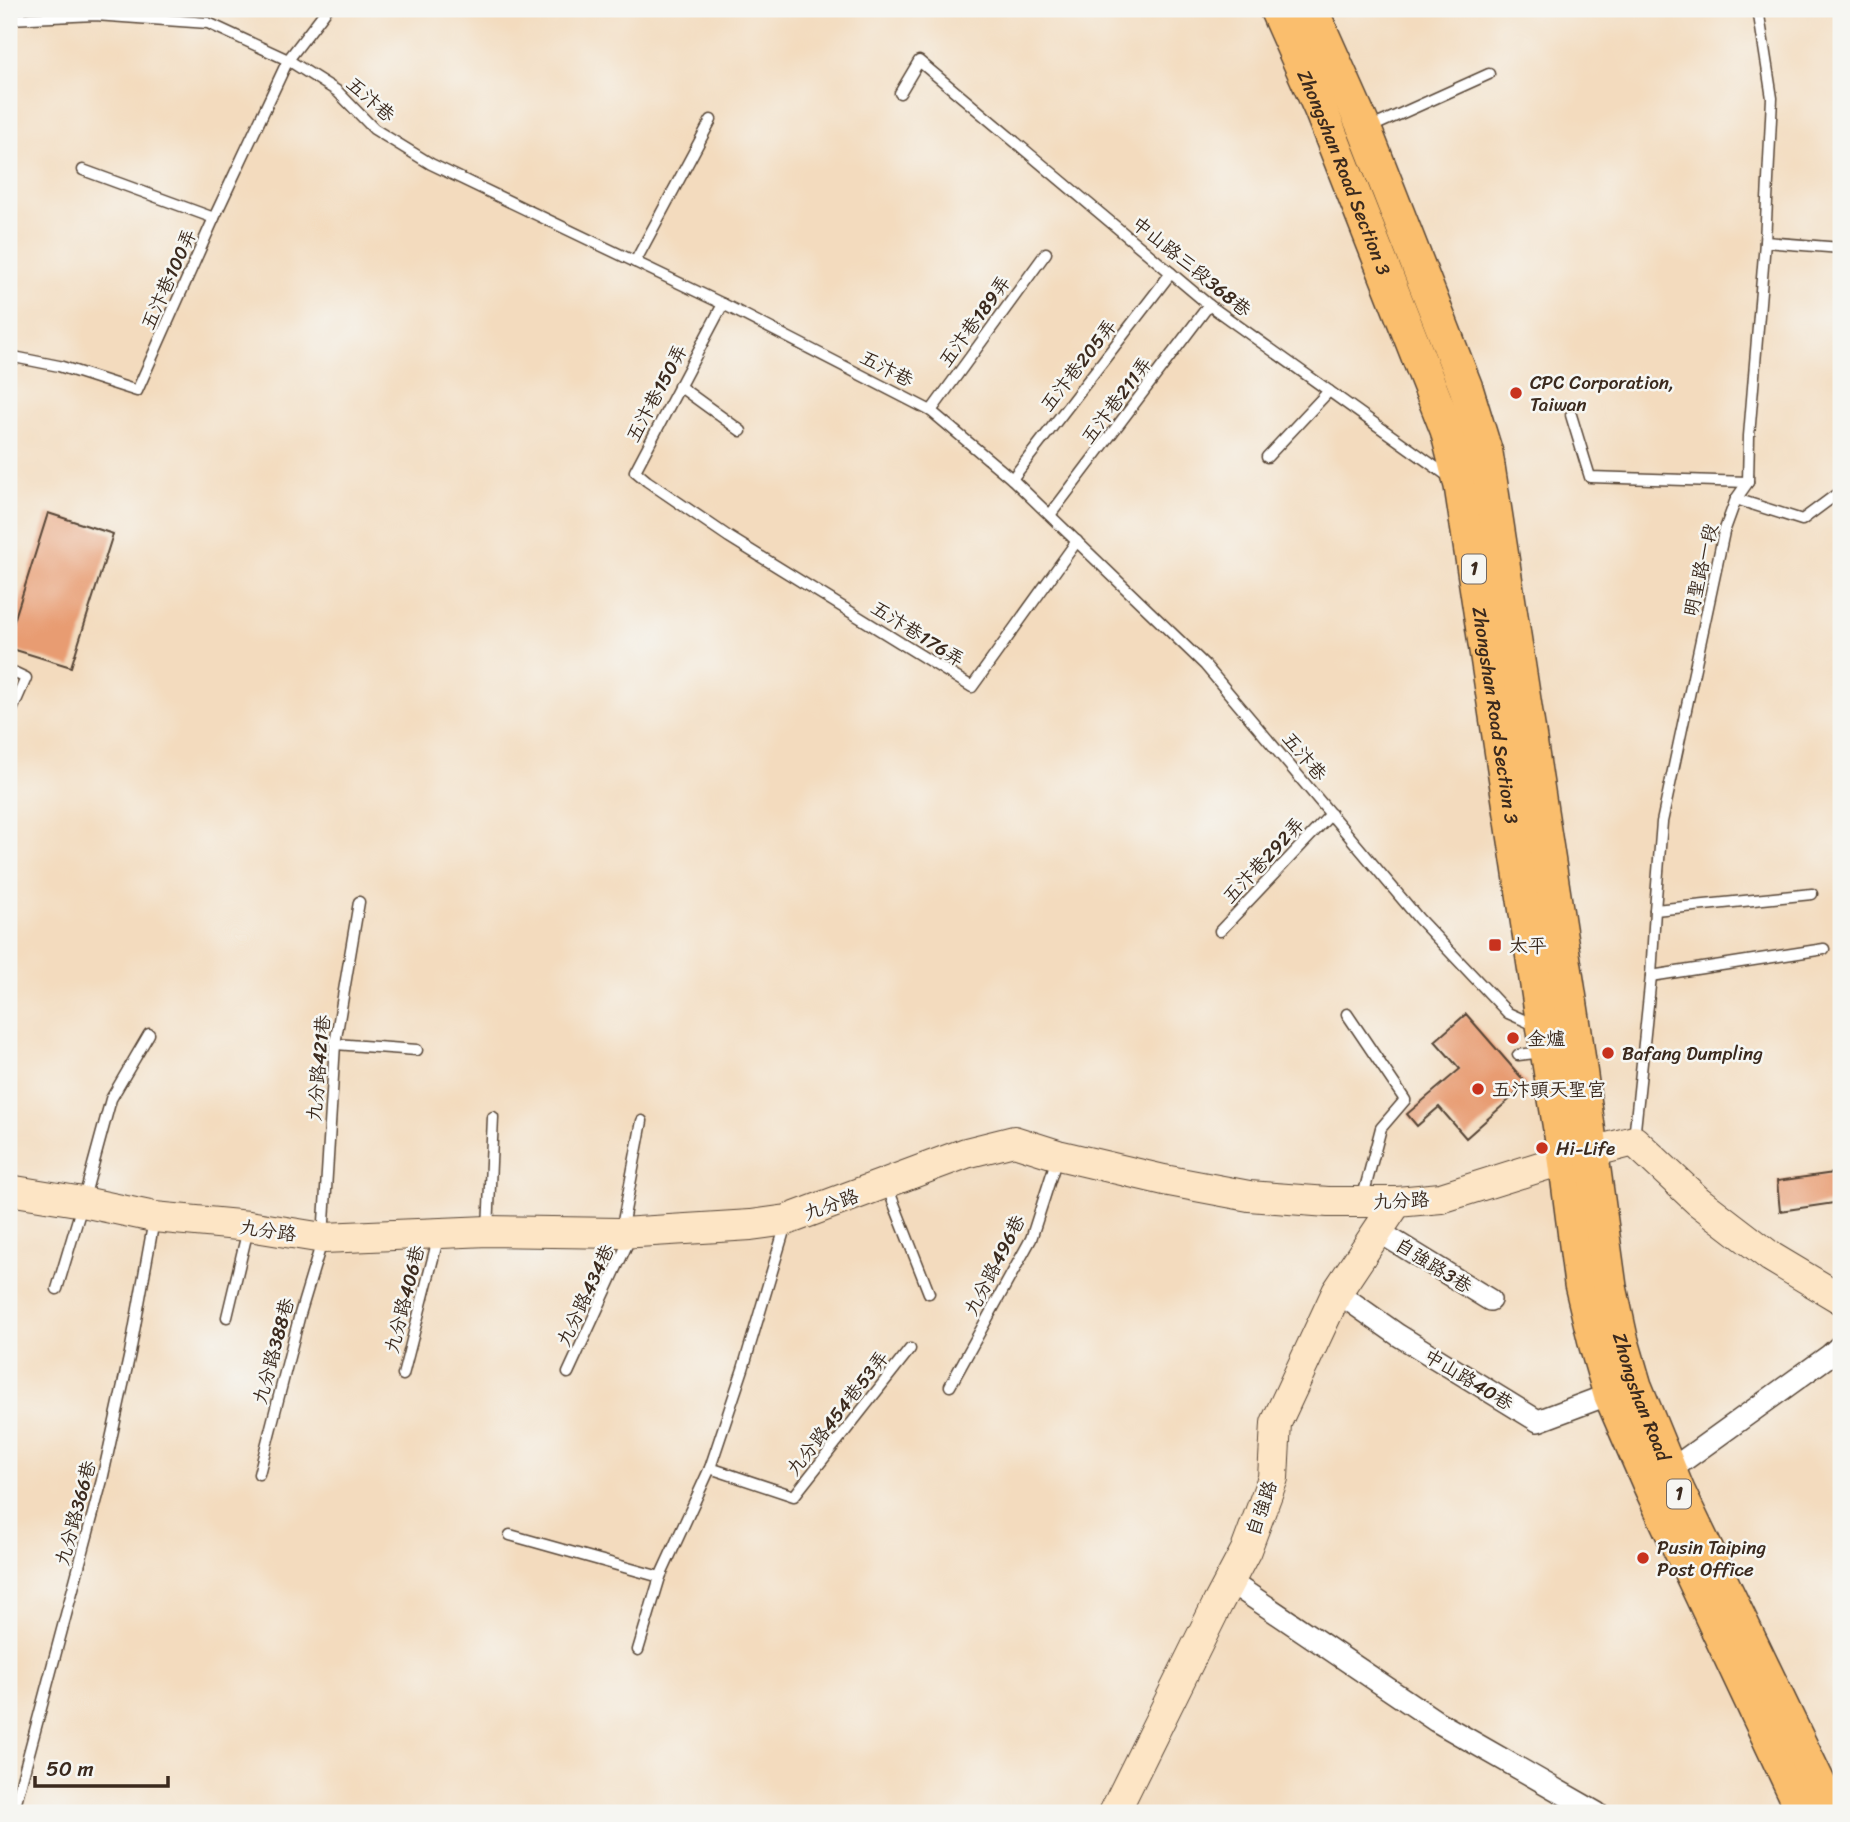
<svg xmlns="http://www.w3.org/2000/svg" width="1850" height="1822" font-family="Sriracha,'LXGW WenKai TC',sans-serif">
<rect width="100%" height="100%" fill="#f6f6f2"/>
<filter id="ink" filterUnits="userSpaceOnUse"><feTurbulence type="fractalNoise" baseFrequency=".0143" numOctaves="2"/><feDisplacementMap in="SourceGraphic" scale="14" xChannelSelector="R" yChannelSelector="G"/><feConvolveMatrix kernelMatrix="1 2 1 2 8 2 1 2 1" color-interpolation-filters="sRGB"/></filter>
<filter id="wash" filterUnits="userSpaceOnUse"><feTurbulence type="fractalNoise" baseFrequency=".00686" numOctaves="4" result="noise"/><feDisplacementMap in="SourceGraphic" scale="28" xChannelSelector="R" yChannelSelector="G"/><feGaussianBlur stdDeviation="1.57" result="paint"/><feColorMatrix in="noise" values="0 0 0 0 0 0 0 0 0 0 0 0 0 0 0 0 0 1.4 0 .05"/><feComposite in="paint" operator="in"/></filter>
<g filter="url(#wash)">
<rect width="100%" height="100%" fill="#f3dbbe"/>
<g id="blocks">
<g fill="#e89c72">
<polygon points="48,513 113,534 71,667 9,648 9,637"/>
<polygon points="1466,1014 1527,1084 1466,1138 1439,1107 1417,1126 1407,1114 1460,1069 1435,1041"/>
<polygon points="1841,1172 1841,1202 1780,1211 1777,1181"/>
</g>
</g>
</g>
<g filter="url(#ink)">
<use href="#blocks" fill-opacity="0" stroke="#574536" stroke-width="2"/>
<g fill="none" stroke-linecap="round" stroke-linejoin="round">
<defs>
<g id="lane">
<polyline points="9,19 95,15 208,23 288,60 337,91 374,129 431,164 723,304 931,411 1012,479 1205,665 1419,919 1508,1013 1537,1026"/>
<polyline points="900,93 919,61 1209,305 1452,479"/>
<polyline points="1367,129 1489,74"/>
<polyline points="83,170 214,218"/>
<polyline points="1765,242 1841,248"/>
<polyline points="635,262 711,120"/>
<polyline points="723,304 635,471 647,481 729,537 972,687 1077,541"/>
<polyline points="9,356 59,366 137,391 214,218 288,60 327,9"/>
<polyline points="679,386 741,431"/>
<polyline points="931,411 1046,253"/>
<polyline points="1571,415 1590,477 1748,482"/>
<polyline points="1267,457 1329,391"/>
<polyline points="1012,479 1171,273"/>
<polyline points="1736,499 1802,520 1841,491"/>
<polyline points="1050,515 1209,305"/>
<polyline points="9,670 26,678 9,717"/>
<polyline points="1655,910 1812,894"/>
<polyline points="1220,931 1331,814"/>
<polyline points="1651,976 1824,949"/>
<polyline points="1347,1014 1405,1100 1381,1128 1362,1200"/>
<polyline points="335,1044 417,1050"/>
<polyline points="1518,1055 1543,1052"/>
<polyline points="1634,1139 1651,976 1655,910 1662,822 1724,532 1736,499 1748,482 1749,436 1765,242 1772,98 1758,9"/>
<polyline points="887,1186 929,1293"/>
<polyline points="488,1230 493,1117"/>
<polyline points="621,1232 642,1121"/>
<polyline points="57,1289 83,1202 111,1099 149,1034"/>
<polyline points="227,1317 248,1229"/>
<polyline points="568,1373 631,1236"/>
<polyline points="403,1375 439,1235"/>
<polyline points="950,1386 1031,1239 1057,1158"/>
<polyline points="710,1468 794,1496 910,1349"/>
<polyline points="259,1474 300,1314 323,1238 335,1044 359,902"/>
<polyline points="510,1535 660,1577"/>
<polyline points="638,1650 660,1577 710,1468 743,1369 786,1224"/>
<polyline points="13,1813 102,1480 130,1353 154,1220"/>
</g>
<g id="street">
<polyline points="1378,1231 1490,1300"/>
<polyline points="1337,1292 1398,1335 1538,1421 1610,1394"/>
<polyline points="1669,1471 1830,1355 1841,1345"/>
<polyline points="1229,1581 1436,1721 1597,1813"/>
</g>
<g id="secondary">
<polyline points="9,1190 83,1202 154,1217 249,1226 323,1238 488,1231 621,1233 751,1225 787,1220 966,1153 1014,1141 1058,1155 1164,1180 1249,1196 1328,1202 1397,1202 1441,1198 1565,1159 1634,1141 1698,1201 1771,1257 1841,1299"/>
<polyline points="1114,1813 1218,1603 1246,1550 1273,1478 1276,1423 1337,1292 1397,1202"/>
</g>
<g id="primary">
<path id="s1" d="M1276,9L1320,108L1447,430L1461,486L1547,1051L1565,1159L1581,1284L1596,1346L1610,1394L1650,1486L1804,1813"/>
<path id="s2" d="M1311,9L1365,130L1466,388L1486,453L1575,1032L1610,1287L1621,1338L1635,1386L1678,1491L1833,1813"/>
</g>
</defs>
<use href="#lane" stroke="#574536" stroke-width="13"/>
<use href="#street" stroke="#574536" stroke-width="24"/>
<use href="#secondary" stroke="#574536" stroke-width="32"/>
<use href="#primary" stroke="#574536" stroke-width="36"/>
<use href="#lane" stroke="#fff" stroke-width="10"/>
<use href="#street" stroke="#fff" stroke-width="21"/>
<use href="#secondary" stroke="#fde5c5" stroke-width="30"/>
<use href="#primary" stroke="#fabe6d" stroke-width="33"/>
</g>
</g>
<g fill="#c8321e" stroke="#f6f6f2" stroke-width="2.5">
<circle cx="1516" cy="393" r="7"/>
<rect x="1488" y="938" width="14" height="14" rx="3.5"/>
<circle cx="1513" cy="1038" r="7"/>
<circle cx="1608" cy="1053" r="7"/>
<circle cx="1478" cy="1089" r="7"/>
<circle cx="1542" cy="1148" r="7"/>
<circle cx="1643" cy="1558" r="7"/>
</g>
<g text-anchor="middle" stroke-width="5" stroke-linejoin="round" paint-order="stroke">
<g fill="#f6f6f2" stroke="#73675e" stroke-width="2">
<rect x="1462" y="554.5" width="24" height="29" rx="5"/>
<rect x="1667" y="1479.5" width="24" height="29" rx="5"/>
</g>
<g font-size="18" font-weight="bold" fill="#3b2a1e">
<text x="1474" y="575">1</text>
<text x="1679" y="1500">1</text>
</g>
<g font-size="19" fill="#3b2a1e" stroke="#f6f6f2">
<text transform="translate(371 99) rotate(41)" y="7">五汴巷</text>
<text dy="7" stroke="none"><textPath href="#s1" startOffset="177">Zhongshan Road Section 3</textPath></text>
<text transform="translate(1192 266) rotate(39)" y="7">中山路三段368巷</text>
<text transform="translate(168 279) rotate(-66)" y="7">五汴巷100弄</text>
<text transform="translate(974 321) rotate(-54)" y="7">五汴巷189弄</text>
<text transform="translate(1078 365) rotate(-52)" y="7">五汴巷205弄</text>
<text transform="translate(887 368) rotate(27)" y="7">五汴巷</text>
<text transform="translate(656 393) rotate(-62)" y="7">五汴巷150弄</text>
<text transform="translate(1116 400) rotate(-53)" y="7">五汴巷211弄</text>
<text transform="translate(1700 570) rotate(-77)" y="7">明聖路一段</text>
<text transform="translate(918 633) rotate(32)" y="7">五汴巷176弄</text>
<text dy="7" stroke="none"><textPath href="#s1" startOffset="744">Zhongshan Road Section 3</textPath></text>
<text transform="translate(1305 756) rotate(50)" y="7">五汴巷</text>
<text transform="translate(1263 860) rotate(-47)" y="7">五汴巷292弄</text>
<text transform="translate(318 1068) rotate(-85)" y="7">九分路421巷</text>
<text transform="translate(1401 1200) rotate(-3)" y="7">九分路</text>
<text transform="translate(831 1204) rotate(-20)" y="7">九分路</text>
<text transform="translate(268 1230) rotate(8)" y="7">九分路</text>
<text transform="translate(994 1265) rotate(-63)" y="7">九分路496巷</text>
<text transform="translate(1434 1265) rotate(32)" y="7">自強路3巷</text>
<text transform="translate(585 1295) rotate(-65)" y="7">九分路434巷</text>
<text transform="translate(404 1299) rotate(-76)" y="7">九分路406巷</text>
<text transform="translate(273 1351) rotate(-75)" y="7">九分路388巷</text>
<text transform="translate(1469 1379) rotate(31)" y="7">中山路40巷</text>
<text dy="7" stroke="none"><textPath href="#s2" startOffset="1435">Zhongshan Road</textPath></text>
<text transform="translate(837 1413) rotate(-52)" y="7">九分路454巷53弄</text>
<text transform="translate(1261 1508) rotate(-71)" y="7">自強路</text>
<text transform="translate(75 1513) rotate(-75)" y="7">九分路366巷</text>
</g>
<g font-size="19" fill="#3b2a1e" stroke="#f6f6f2" text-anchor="start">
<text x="1530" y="389">CPC Corporation,<tspan x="1530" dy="22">Taiwan</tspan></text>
<text x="1509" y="952">太平</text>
<text x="1527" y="1045">金爐</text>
<text x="1622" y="1060">Bafang Dumpling</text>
<text x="1492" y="1096">五汴頭天聖宮</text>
<text x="1556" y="1155">Hi-Life</text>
<text x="1657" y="1554">Pusin Taiping<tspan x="1657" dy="22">Post Office</tspan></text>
</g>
</g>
<rect width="1850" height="1822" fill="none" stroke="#f6f6f2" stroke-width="35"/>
<path d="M35 1776v10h133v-10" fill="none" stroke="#3b2a1e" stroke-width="3.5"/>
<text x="46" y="1776" font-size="21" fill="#3b2a1e" stroke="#f6f6f2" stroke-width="5" paint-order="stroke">50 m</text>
</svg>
